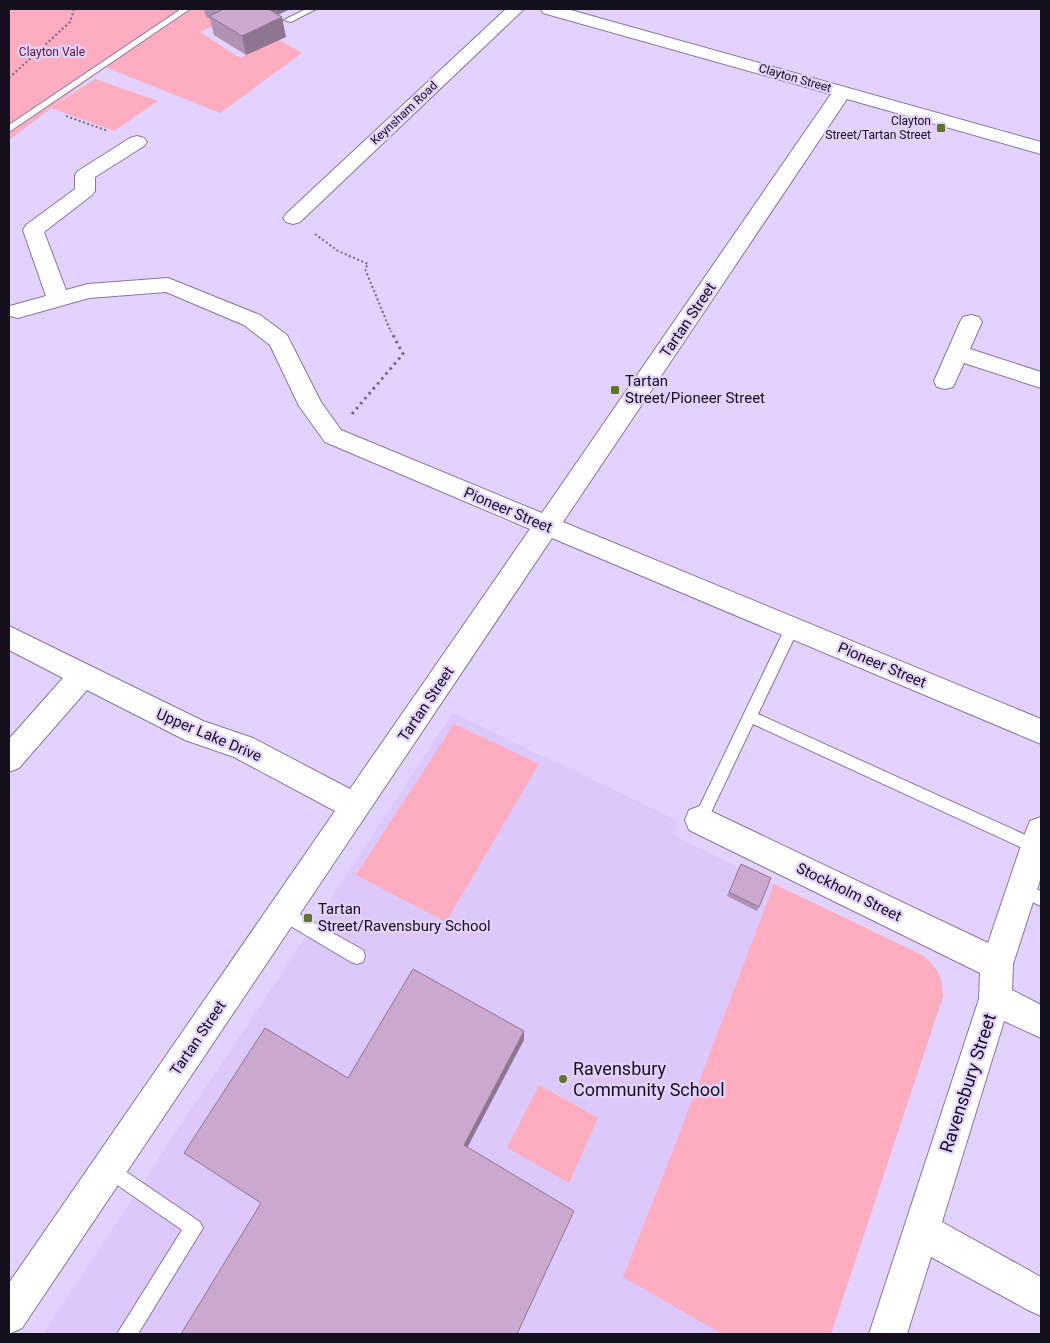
<svg xmlns="http://www.w3.org/2000/svg" width="1050" height="1343" font-family="Roboto,sans-serif">
<rect width="100%" height="100%" fill="#e4d2fe"/>
<polygon fill="#ddc8fb" points="453,713 678,821 672,835 922,955 938,971 943,996 831,1334 43,1334"/>
<g fill="#feacbf">
<polygon points="9,9 224,9 207,17 218,24 200,32 240,58 279,40 302,53 220,113 105,67 9,140"/>
<polygon points="95,79 158,101 114,131 51,108"/>
<polygon points="454,724 539,764 446,922 356,875"/>
<path d="M774,884L922,955C937,966 943,978 943,996L831,1334H722L623,1277L674,1148Z"/>
<polygon points="539,1085 598,1118 569,1183 507,1148"/>
</g>
<g fill="none" stroke-linecap="round" stroke-linejoin="round">
<defs>
<g id="service">
<polygon points="181,9 190,9 9,132 9,125"/>
<polygon points="306,9 316,9 291,22 284,20"/>
<polygon points="792,622 797,624 799,628 758,714 1041,842 1041,852 1036,854 1031,852 753,724 705,825 700,827 695,825 693,820 787,624"/>
<polygon points="1022,883 1041,891 1041,906 1017,895 1014,890 1017,885"/>
<polygon points="283,905 363,950 365,956 363,962 357,964 351,962 277,918 275,913 277,908"/>
<polygon points="109,1160 200,1222 203,1228 138,1334 117,1334 182,1230 103,1175 100,1169 103,1163"/>
</g>
<g id="minor">
<polygon points="506,9 524,9 300,222 293,224 286,222 283,218 286,214"/>
<polygon points="541,9 567,9 1041,142 1041,154 847,99 563,522 1041,719 1041,744 552,538 22,1328 9,1334 9,1283 335,811 234,757 185,740 87,690 19,768 9,772 9,739 63,678 9,650 9,626 203,721 253,738 350,789 530,529 325,442 299,406 270,345 244,325 166,292 89,298 18,318 10,316 9,308 10,306 46,296 23,230 26,225 75,189 75,175 78,171 130,138 137,136 144,138 147,142 144,146 95,177 95,191 92,195 44,232 66,290 88,284 168,278 260,315 287,335 321,402 341,430 542,513 831,94 543,13"/>
<polygon points="971,315 979,317 982,322 970,349 1041,372 1041,388 964,363 953,387 945,389 937,387 934,381 960,322 963,317"/>
<polygon points="700,806 988,943 1026,831 1030,821 1041,817 1041,877 1013,964 1012,990 1041,1005 1041,1038 1004,1021 942,1222 1041,1277 1041,1316 1028,1310 931,1257 907,1334 869,1334 979,999 980,973 689,830 685,820 689,810"/>
</g>
</defs>
<use href="#service" stroke="#87779f" stroke-width="2"/>
<use href="#minor" stroke="#87779f" stroke-width="2"/>
<g stroke="#756885" stroke-width="2" stroke-dasharray="2 2.5" stroke-linecap="butt">
<polyline points="9,78 70,22 74,9"/>
<polyline points="66,116 108,131"/>
<polyline points="315,234 338,251 368,264 365,269 391,332"/>
</g>
<polyline stroke="#756885" stroke-width="3" stroke-dasharray="2.5 4" stroke-linecap="butt" points="352,414 403,354 391,331"/>
<use href="#service" fill="#fff" fill-rule="evenodd"/>
<use href="#minor" fill="#fff" fill-rule="evenodd"/>
</g>
<g fill="#af91b1">
<polygon points="204,9 290,9 278,15 286,37 246,55 214,35 210,19 206,17"/>
<polygon points="741,864 759,907 757,911 727,896"/>
</g>
<g fill="#8e7690">
<polygon points="258,9 290,9 261,22"/>
<polygon points="282,17 286,37 246,55 242,36"/>
<polygon points="524,1031 524,1040 466,1150 464,1145"/>
</g>
<g fill="#cba9ce" stroke="#8e7690">
<polygon points="221,9 268,9 282,17 242,36 209,16 222,10"/>
<polygon points="741,864 771,878 759,907 729,892"/>
<polygon points="413,969 524,1031 464,1145 574,1211 517,1334 181,1334 261,1203 184,1153 265,1028 348,1078"/>
</g>
<g fill="#5e7426" stroke="#e4d2fe" stroke-width="2">
<rect x="936" y="123" width="10" height="10" rx="2.5"/>
<rect x="610" y="385" width="10" height="10" rx="2.5"/>
<rect x="303" y="913" width="10" height="10" rx="2.5"/>
<circle cx="563" cy="1079" r="5"/>
</g>
<g text-anchor="middle" stroke-width="4.5" stroke-linejoin="round" paint-order="stroke">
<g font-size="12" fill="#631531" stroke="#e4d2fe">
<text x="52" y="56">Clayton Vale</text>
</g>
<g font-size="12" fill="#160f1e" stroke="#e4d2fe">
<text transform="translate(795 78) rotate(16)" y="4">Clayton Street</text>
<text transform="translate(404 113) rotate(-43)" y="4">Keynsham Road</text>
</g>
<g font-size="12" fill="#160f1e" stroke="#e4d2fe" text-anchor="end">
<text x="931" y="125">Clayton<tspan x="931" dy="14">Street/Tartan Street</tspan></text>
</g>
<g font-size="15" fill="#160f1e" stroke="#e4d2fe">
<text transform="translate(688 320) rotate(-56)" y="5">Tartan Street</text>
<text transform="translate(508 510) rotate(23)" y="5">Pioneer Street</text>
<text transform="translate(882 665) rotate(23)" y="5">Pioneer Street</text>
<text transform="translate(426 704) rotate(-56)" y="5">Tartan Street</text>
<text transform="translate(209 735) rotate(23)" y="5">Upper Lake Drive</text>
<text transform="translate(849 892) rotate(26)" y="5">Stockholm Street</text>
<text transform="translate(198 1038) rotate(-56)" y="5">Tartan Street</text>
</g>
<g font-size="15" fill="#160f1e" stroke="#e4d2fe" text-anchor="start">
<text x="625" y="386">Tartan<tspan x="625" dy="17">Street/Pioneer Street</tspan></text>
<text x="318" y="914">Tartan<tspan x="318" dy="17">Street/Ravensbury School</tspan></text>
</g>
<g font-size="18" fill="#160f1e" stroke="#e4d2fe" text-anchor="start">
<text x="573" y="1075">Ravensbury<tspan x="573" dy="21">Community School</tspan></text>
</g>
<g font-size="18" fill="#160f1e" stroke="#e4d2fe">
<text transform="translate(968 1083) rotate(-72)" y="6">Ravensbury Street</text>
</g>
</g>
<rect width="1050" height="1343" fill="none" stroke="#160f1e" stroke-width="20"/>
</svg>
